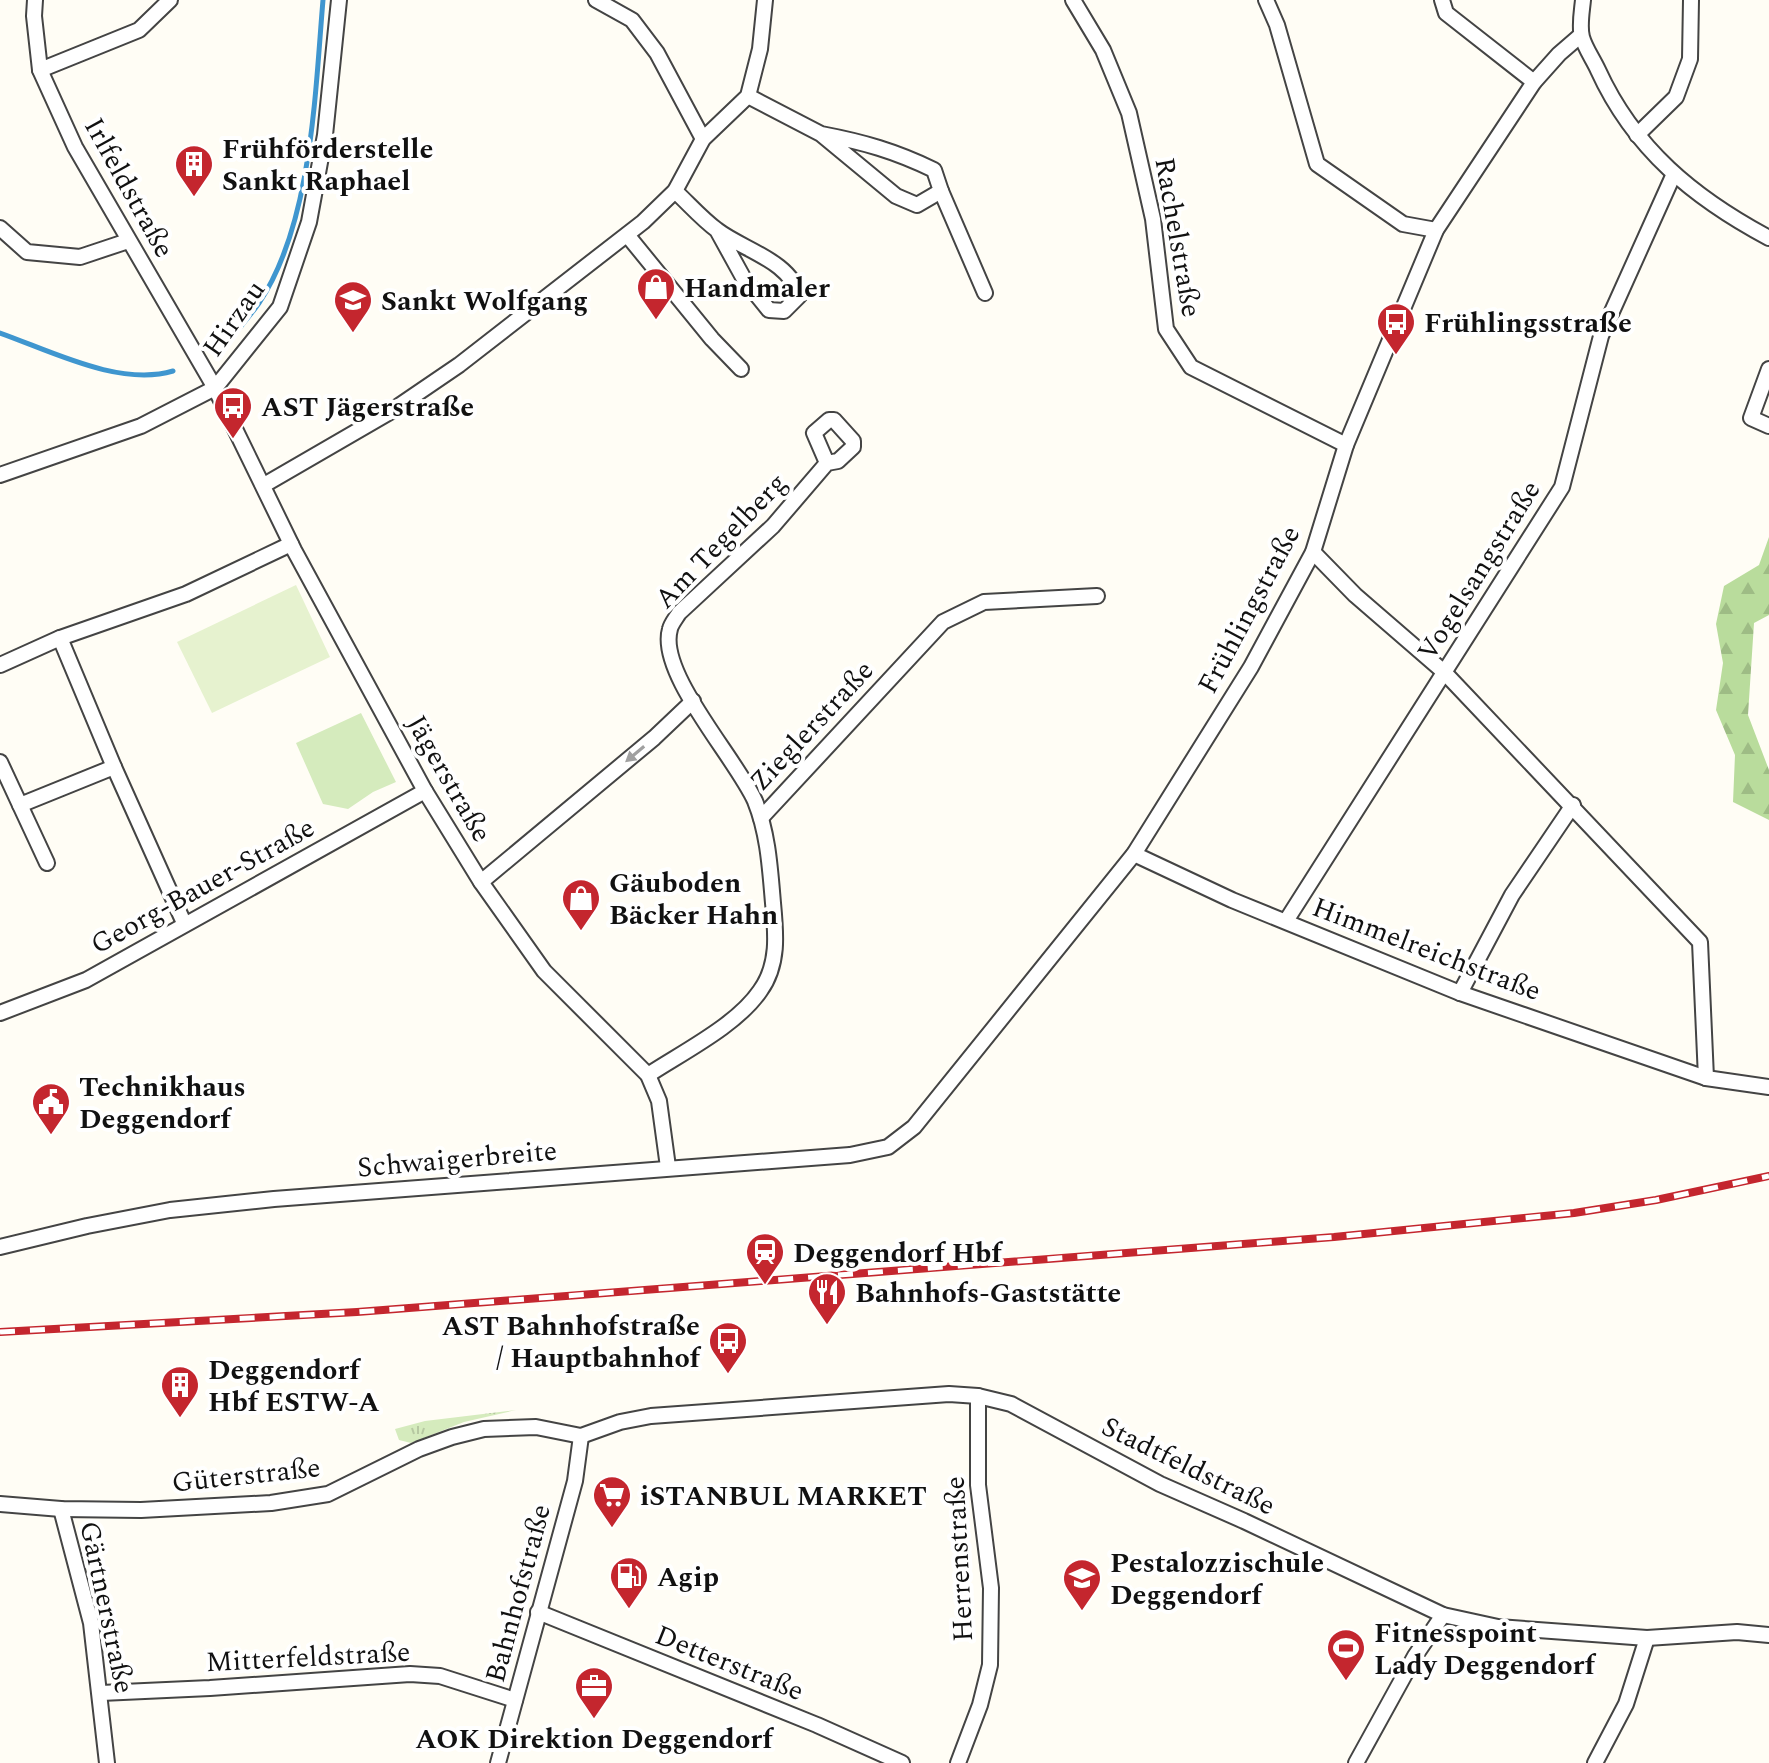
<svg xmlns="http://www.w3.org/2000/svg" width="1769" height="1763" font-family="Spectral,serif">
<defs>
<pattern id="grass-tufts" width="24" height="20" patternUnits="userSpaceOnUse" patternTransform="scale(2)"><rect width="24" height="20" fill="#d5ebbd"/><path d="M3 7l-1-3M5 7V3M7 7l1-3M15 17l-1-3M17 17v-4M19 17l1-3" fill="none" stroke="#b6c8a1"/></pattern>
<pattern id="forest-firs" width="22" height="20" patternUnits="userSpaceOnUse" patternTransform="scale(2)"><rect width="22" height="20" fill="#b9dc9c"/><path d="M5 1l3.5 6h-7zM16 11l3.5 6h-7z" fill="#9ebc85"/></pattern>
</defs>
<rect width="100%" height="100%" fill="#fffdf5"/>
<polygon fill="url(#grass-tufts)" points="516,1410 464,1422 411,1443 399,1440 395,1429 425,1421"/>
<polygon fill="url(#forest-firs)" points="1769,537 1769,615 1754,623 1748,715 1769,770 1769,820 1733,802 1735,755 1716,710 1723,663 1716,624 1724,586 1759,565"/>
<polygon fill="#d5ebbd" points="361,713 396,782 373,792 348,809 323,804 296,743"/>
<polygon fill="#e6f2cf" points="296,585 330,657 212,713 177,642"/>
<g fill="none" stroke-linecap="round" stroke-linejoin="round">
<g stroke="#3f96cf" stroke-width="5">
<path d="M0,333C51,351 120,387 173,371"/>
<path d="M229,341C239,328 250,316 259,303C312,224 315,93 323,0"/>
</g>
<defs>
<g id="minor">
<polyline points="35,0 34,16 40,70 75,147 215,388 294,550 425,791 481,882 544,971 648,1075 659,1101 668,1167"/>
<polyline points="596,0 632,20 657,53 703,139"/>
<polyline points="1073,0 1103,50 1129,113 1153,219 1166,329 1191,367 1346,445"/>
<polyline points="1266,0 1277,25 1317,164 1403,224 1436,230"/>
<polyline points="1442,0 1446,13 1534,82"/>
<path d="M1583,0C1582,11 1579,26 1582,37C1585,48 1593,59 1598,70C1634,149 1694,198 1769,238"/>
<polyline points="40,70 139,30 170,0"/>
<path d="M748,96L821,134L896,196L917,205L941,191L934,170C895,151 863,142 821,134"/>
<polyline points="1637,135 1676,97 1690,59 1691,0"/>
<path d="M675,191C689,204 702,219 717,230C743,250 791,261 799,296L784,311L769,310L744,279L717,230"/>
<polyline points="941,191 985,293"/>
<polyline points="0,228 27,252 80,257 128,241"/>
<polyline points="628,236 712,339 741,369"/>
<polyline points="1769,369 1751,418 1769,426"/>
<polyline points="0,475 141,426 215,388 280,307 309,222 325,135 339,0"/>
<polyline points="264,485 390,412 459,365 643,222 675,191 703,139 748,96 760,49 765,0"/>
<polyline points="1313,552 1355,595 1444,672 1700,942 1706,1078"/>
<polyline points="0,665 60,638 186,594 291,544"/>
<polyline points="0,762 20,805 114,767 60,638"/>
<polyline points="114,767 184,923"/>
<polyline points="20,805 47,863"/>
<polyline points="761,818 943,622 984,602 1097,596"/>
<polyline points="1134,854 1232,900 1460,993 1706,1078 1769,1087"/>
<polyline points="481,882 654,738 693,701"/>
<polyline points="1286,921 1562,487 1601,336 1673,176"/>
<polyline points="1460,993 1512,895 1573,805"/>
<polyline points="0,1013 86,980 425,791"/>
<path d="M648,1075C683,1052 737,1025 760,991C779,965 776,934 773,903C770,868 768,833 755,801C736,758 657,673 670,629C671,624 676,618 679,613L773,526L827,463L838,461L853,447V441L834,420H829L814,433L827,463"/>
<polyline points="0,1247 87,1226 170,1210 274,1199 850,1155 888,1147 914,1127 1134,854 1251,667 1313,552 1346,445 1436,230 1534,82 1559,54 1581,35"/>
<polyline points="0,1504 61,1509 141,1510 271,1503 328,1494 419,1449 452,1437 484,1429 536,1427 581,1436 620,1422 651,1416 949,1394 978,1396 1011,1404 1160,1484 1244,1521 1443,1615 1498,1627 1647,1638 1737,1632 1769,1635"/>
<polyline points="61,1509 91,1623 107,1763"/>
<polyline points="538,1612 817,1725 902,1763"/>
<polyline points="101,1693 210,1688 410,1674 440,1676 515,1700"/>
<polyline points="498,1763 575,1481 581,1436"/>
<polyline points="958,1763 980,1705 990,1665 991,1588 978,1485 978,1396"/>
<polyline points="1356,1763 1415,1656 1443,1615"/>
<polyline points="1595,1763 1626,1704 1647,1638"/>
</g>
</defs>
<use href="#minor" stroke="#444" stroke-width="18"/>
<use href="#minor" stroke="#fff" stroke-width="14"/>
<defs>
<polyline id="rail" points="0,1332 357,1312 1334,1237 1574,1213 1656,1200 1769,1176"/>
</defs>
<use href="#rail" stroke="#c4262e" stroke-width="8"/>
<use href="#rail" stroke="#fff" stroke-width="5" stroke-dasharray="15" stroke-linecap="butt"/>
</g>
<defs><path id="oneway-solid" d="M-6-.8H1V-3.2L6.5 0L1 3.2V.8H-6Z" transform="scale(2)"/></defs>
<use fill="#a0a0a0" href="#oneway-solid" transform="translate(635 754) rotate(140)"/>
<defs>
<symbol id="building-pin" viewBox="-11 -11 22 30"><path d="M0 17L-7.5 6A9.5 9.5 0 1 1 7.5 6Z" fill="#c4262e" stroke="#fff"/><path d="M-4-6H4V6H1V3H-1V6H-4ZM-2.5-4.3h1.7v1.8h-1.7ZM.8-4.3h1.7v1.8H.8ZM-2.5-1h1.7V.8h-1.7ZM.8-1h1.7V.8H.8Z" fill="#fff"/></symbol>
<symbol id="shop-pin" viewBox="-11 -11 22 30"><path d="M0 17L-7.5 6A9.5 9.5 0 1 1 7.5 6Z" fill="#c4262e" stroke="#fff"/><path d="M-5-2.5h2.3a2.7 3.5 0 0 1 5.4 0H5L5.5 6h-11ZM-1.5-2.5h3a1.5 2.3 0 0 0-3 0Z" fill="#fff"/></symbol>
<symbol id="school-pin" viewBox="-11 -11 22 30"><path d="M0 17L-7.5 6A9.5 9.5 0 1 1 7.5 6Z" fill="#c4262e" stroke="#fff"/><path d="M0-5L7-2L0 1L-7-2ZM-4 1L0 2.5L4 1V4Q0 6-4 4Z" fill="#fff"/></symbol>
<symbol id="bus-pin" viewBox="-11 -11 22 30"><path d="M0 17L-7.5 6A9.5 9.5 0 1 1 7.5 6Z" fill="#c4262e" stroke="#fff"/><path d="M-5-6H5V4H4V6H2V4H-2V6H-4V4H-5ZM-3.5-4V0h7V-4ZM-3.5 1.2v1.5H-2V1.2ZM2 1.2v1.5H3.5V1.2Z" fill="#fff"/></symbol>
<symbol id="civic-pin" viewBox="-11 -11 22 30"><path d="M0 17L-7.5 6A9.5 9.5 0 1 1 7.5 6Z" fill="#c4262e" stroke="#fff"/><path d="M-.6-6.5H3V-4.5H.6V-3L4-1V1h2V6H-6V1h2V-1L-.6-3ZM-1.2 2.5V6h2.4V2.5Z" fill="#fff"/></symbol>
<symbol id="station-pin" viewBox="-11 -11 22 30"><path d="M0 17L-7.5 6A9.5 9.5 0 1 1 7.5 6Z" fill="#c4262e" stroke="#fff"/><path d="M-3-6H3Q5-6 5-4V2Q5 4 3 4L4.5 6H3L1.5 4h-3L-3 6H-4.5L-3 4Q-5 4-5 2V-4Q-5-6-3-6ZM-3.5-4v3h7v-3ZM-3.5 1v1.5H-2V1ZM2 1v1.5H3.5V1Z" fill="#fff"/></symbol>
<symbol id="restaurant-pin" viewBox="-11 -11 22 30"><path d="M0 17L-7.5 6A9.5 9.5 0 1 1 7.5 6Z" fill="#c4262e" stroke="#fff"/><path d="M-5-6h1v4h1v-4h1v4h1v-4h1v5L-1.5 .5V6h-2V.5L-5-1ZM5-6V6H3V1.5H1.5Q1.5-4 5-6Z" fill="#fff"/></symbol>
<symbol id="supermarket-pin" viewBox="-11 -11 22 30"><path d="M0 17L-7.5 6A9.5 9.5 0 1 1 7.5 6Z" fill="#c4262e" stroke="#fff"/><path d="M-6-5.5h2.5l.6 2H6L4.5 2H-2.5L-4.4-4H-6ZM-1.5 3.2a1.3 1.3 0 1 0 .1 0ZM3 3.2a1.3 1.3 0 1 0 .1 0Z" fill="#fff"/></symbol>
<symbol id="fuel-pin" viewBox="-11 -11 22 30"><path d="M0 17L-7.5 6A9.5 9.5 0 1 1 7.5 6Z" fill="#c4262e" stroke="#fff"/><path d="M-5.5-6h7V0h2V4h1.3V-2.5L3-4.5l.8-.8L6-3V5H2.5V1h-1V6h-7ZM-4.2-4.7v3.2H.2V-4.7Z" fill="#fff"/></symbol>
<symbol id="stadium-pin" viewBox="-11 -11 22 30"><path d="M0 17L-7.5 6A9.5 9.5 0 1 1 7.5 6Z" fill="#c4262e" stroke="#fff"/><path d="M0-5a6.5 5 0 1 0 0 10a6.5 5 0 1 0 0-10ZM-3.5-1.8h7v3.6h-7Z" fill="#fff"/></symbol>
<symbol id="office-pin" viewBox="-11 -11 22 30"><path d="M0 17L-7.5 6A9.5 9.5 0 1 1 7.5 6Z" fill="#c4262e" stroke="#fff"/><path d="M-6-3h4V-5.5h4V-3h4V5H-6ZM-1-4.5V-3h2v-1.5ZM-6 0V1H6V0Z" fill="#fff"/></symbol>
</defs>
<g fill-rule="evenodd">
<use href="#building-pin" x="172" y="142" width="44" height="60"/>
<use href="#shop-pin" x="634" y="265" width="44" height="60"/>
<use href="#school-pin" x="331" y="278" width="44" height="60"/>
<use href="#bus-pin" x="1374" y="300" width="44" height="60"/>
<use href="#bus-pin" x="211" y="384" width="44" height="60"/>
<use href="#shop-pin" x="559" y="876" width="44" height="60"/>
<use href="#civic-pin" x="29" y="1080" width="44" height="60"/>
<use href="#station-pin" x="743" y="1230" width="44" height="60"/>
<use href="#restaurant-pin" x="805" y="1270" width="44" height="60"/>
<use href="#bus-pin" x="706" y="1319" width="44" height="60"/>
<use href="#building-pin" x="158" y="1363" width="44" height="60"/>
<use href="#supermarket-pin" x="590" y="1473" width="44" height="60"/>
<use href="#fuel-pin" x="607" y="1554" width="44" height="60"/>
<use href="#school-pin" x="1060" y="1556" width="44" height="60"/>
<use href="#stadium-pin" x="1324" y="1626" width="44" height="60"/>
<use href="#office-pin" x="572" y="1664" width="44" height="60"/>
</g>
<g text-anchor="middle" stroke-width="8" stroke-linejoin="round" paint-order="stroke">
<g font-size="28" font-weight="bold" fill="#111" stroke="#fff" text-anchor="start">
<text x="222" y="158">Frühförderstelle<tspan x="222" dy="32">Sankt Raphael</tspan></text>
<text x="684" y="297">Handmaler</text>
<text x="381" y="310">Sankt Wolfgang</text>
<text x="1424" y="332">Frühlingsstraße</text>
<text x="261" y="416">AST Jägerstraße</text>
<text x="609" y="892">Gäuboden<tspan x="609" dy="32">Bäcker Hahn</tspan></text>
<text x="79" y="1096">Technikhaus<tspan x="79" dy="32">Deggendorf</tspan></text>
<text x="793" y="1262">Deggendorf Hbf</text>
<text x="855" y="1302">Bahnhofs-Gaststätte</text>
<text x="700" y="1335" text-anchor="end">AST Bahnhofstraße<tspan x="700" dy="32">/ Hauptbahnhof</tspan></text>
<text x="208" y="1379">Deggendorf<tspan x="208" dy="32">Hbf ESTW-A</tspan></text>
<text x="640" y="1505">iSTANBUL MARKET</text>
<text x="1110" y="1572">Pestalozzischule<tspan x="1110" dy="32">Deggendorf</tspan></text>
<text x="657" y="1586">Agip</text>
<text x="1374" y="1642">Fitnesspoint<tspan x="1374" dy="32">Lady Deggendorf</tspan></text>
<text x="594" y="1748" text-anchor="middle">AOK Direktion Deggendorf</text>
</g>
<g font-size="28" fill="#111" stroke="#fff">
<text transform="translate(130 187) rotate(61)" y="10">Irlfeldstraße</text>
<text transform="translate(1179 237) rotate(80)" y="10">Rachelstraße</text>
<text transform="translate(233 318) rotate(-55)" y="10">Hirzau</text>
<text transform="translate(720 540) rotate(-46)" y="10">Am Tegelberg</text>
<text transform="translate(1478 570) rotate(-58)" y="10">Vogelsangstraße</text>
<text transform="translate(1248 609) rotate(-62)" y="10">Frühlingstraße</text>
<text transform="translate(811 725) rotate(-47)" y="10">Zieglerstraße</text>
<text transform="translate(450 778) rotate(60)" y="10">Jägerstraße</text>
<text transform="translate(202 885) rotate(-29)" y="10">Georg-Bauer-Straße</text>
<text transform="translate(1427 948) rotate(21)" y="10">Himmelreichstraße</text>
<text transform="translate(457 1158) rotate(-5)" y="10">Schwaigerbreite</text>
<text transform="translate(1189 1465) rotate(26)" y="10">Stadtfeldstraße</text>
<text transform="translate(246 1474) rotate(-6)" y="10">Güterstraße</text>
<text transform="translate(958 1559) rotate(-93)" y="10">Herrenstraße</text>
<text transform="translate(517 1593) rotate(-75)" y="10">Bahnhofstraße</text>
<text transform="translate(108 1607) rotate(78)" y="10">Gärtnerstraße</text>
<text transform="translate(308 1656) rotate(-3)" y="10">Mitterfeldstraße</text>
<text transform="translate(730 1662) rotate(22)" y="10">Detterstraße</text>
</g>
</g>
</svg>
